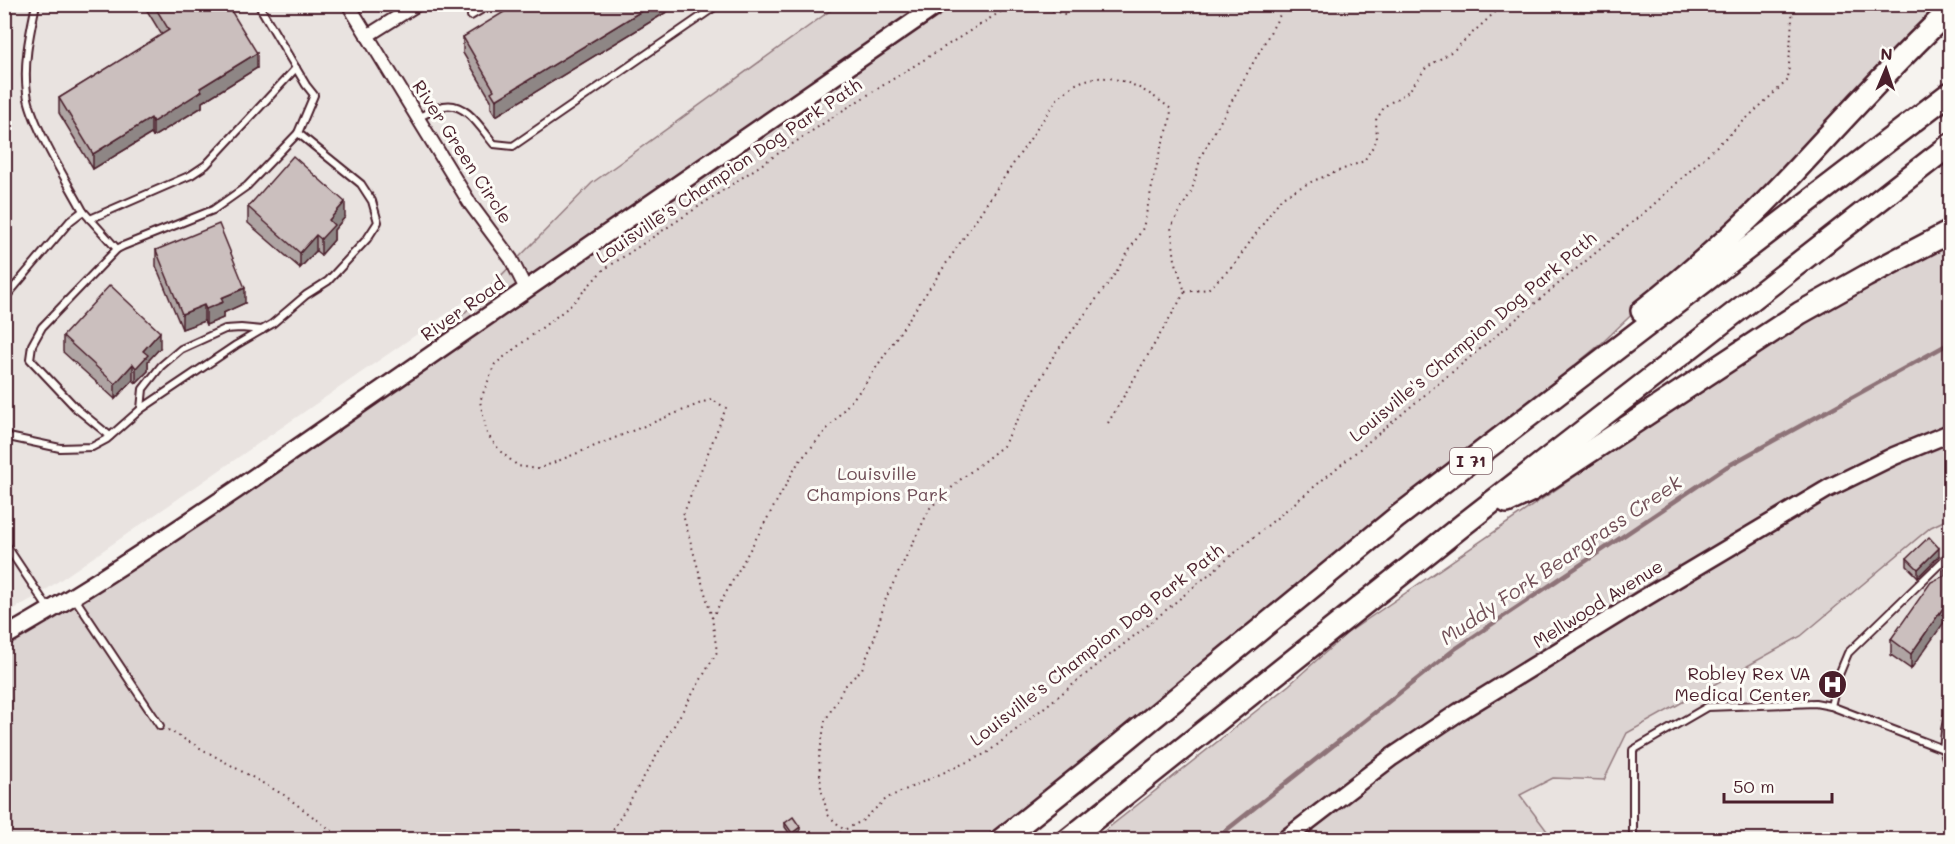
<svg xmlns="http://www.w3.org/2000/svg" width="1955" height="844" font-family="Mali,sans-serif">
<rect width="100%" height="100%" fill="#f6f3ef"/>
<filter id="ink" filterUnits="userSpaceOnUse"><feTurbulence type="fractalNoise" baseFrequency=".0167" numOctaves="2"/><feDisplacementMap in="SourceGraphic" scale="12" xChannelSelector="R" yChannelSelector="G"/><feConvolveMatrix kernelMatrix="1 2 1 2 8 2 1 2 1" color-interpolation-filters="sRGB"/></filter>
<g filter="url(#ink)">
<g fill="#e9e3e0">
<polygon points="5,5 895,5 37,596 5,614"/>
<polygon points="1950,518 1950,839 1553,839 1519,796 1553,778 1604,780 1627,733 1801,636 1931,527"/>
</g>
<g fill="#dcd4d2" stroke="#937a7e" stroke-width="1.5">
<polygon points="838,5 1950,5 1950,11 1603,342 997,839 5,839 4,644 279,469 375,404 592,183"/>
<polygon points="1950,242 1950,518 1931,527 1801,636 1627,733 1604,780 1553,778 1520,795 1553,839 1093,840 1289,685 1346,634 1818,309"/>
</g>
<g fill="none" stroke-linecap="round" stroke-linejoin="round">
<polyline stroke="#8e7378" stroke-width="4.5" points="1214,840 1455,649 1726,467 1950,343"/>
<defs>
<g id="lane">
<polyline points="471,16 491,4"/>
<path d="M418,118C426,114 435,108 444,106C466,101 482,130 494,144L513,146L719,4"/>
<polyline points="83,211 117,249"/>
<polyline points="90,219 191,175 206,165 296,68"/>
<path d="M4,299L70,221L83,211C67,181 31,124 27,93C23,63 30,33 36,4"/>
<polyline points="141,409 143,389 161,366 181,349 225,329 241,328 262,330"/>
<polyline points="4,436 60,448 92,447 107,439 141,409 236,345 272,324 306,295 328,281 367,239 378,222 372,201 361,184 298,133 314,95 306,85 258,4"/>
<polyline points="110,436 77,409 30,359 32,345 42,327 117,249 123,246 213,210 247,186 298,133"/>
<polyline points="4,542 48,608"/>
<polyline points="74,597 160,726"/>
<polyline points="1950,727 1945,731 1943,749 1950,770"/>
<polyline points="1945,730 1950,704"/>
<polyline points="1943,749 1831,706 1838,677 1848,653 1950,554"/>
<polyline points="1633,840 1633,750 1707,707 1815,703 1831,706"/>
</g>
<g id="street">
<polyline points="348,4 471,205 511,259 526,289"/>
<polyline points="367,36 418,4"/>
</g>
<g id="secondary">
<path d="M4,637C84,592 160,541 236,490L939,4"/>
<polyline points="1284,840 1392,757 1459,712 1641,600 1829,488 1894,456 1950,433"/>
</g>
<g id="highway">
<path d="M1642,311C1691,272 1742,228 1785,182C1839,124 1893,64 1950,10"/>
<polyline points="1507,502 1530,491 1800,313 1866,276 1950,232"/>
<polyline points="1001,840 1116,748 1396,518 1950,93"/>
<polyline points="1068,840 1464,524 1950,145"/>
</g>
</defs>
<use href="#lane" stroke="#4a1f2b" stroke-width="10"/>
<use href="#street" stroke="#4a1f2b" stroke-width="16"/>
<use href="#secondary" stroke="#4a1f2b" stroke-width="21"/>
<use href="#highway" stroke="#4a1f2b" stroke-width="26"/>
<g stroke="#4a1f2b" stroke-width="2" stroke-dasharray="1.5 4.5" stroke-linecap="butt">
<polyline points="1029,4 1064,14 1073,4"/>
<polyline points="1185,292 1208,289 1233,266 1282,197 1313,181 1364,161 1377,140 1376,120 1385,106 1409,91 1426,68 1454,50 1504,4"/>
<polyline points="1108,423 1185,292 1175,260 1171,227 1192,190 1201,156 1286,4"/>
<path d="M712,618L798,463L863,387L1057,99C1063,94 1069,88 1076,84C1110,67 1144,88 1171,109L1170,123L1160,150L1143,228L1113,277L1054,355L1003,446L960,480L930,508L886,598L874,639L862,669L844,687L825,721L819,758L821,789L828,815L844,830L862,821L887,798L987,753L1154,620L1652,206L1788,80L1793,4"/>
<polyline points="168,730 284,795 344,840"/>
<polyline points="607,840 717,652 712,618 683,515 726,408 711,399 538,469 518,466 501,452 487,434 480,401 495,364 570,306 602,271 842,111 1013,4"/>
<polyline points="830,840 844,830"/>
</g>
<use href="#lane" stroke="#fdfcf7" stroke-width="6"/>
<use href="#street" stroke="#fdfcf7" stroke-width="12"/>
<use href="#secondary" stroke="#fdfcf7" stroke-width="16"/>
<use href="#highway" stroke="#fdfcf7" stroke-width="21"/>
</g>
<g fill="#afa4a3" stroke="#4a1f2b" stroke-width="1.5">
<polygon points="143,4 227,4 257,68 202,102 202,107 153,137 151,134 93,169 59,113 59,98 162,35"/>
<polygon points="673,4 673,8 496,116 491,108 491,100 463,53 463,37"/>
<polygon points="248,207 345,217 334,230 334,240 321,255 316,251 300,268 248,223"/>
<polygon points="156,250 245,303 223,313 223,318 206,325 204,321 182,329 156,266"/>
<polygon points="63,336 160,348 148,361 148,371 136,383 133,380 115,399 63,352"/>
<polygon points="1939,556 1918,577 1907,566 1907,558"/>
<polygon points="1950,566 1911,669 1891,655 1891,639 1945,575 1945,569"/>
<polygon points="785,823 800,831 792,837 785,827"/>
</g>
<g fill="#8e8685" stroke="#4a1f2b" stroke-width="1.5">
<polygon points="653,4 673,4 673,8 496,116 496,100"/>
<polygon points="257,53 257,68 202,102 202,107 153,137 153,122 200,88"/>
<polygon points="151,118 151,134 93,169 93,154"/>
<polygon points="345,202 345,217 334,230 334,240 321,255 321,239 329,220"/>
<polygon points="316,235 316,251 300,268 300,253"/>
<polygon points="245,288 245,303 223,313 223,318 206,325 206,309 221,298"/>
<polygon points="204,305 204,321 182,329 182,314"/>
<polygon points="160,332 160,348 148,361 148,371 136,383 136,368 143,351"/>
<polygon points="133,364 133,380 115,399 115,384"/>
<polygon points="1939,548 1939,556 1918,577 1918,569"/>
<polygon points="1950,598 1950,614 1911,669 1911,654"/>
<polygon points="800,827 800,831 792,837 792,833"/>
</g>
<g fill="#cbbfbe" stroke="#4a1f2b" stroke-width="1.5">
<polygon points="153,4 227,4 257,53 200,88 202,91 153,122 151,118 93,154 59,98 169,30"/>
<polygon points="517,4 653,4 496,100 491,92 494,90 463,37"/>
<polygon points="293,156 345,202 329,220 334,225 321,239 316,235 300,253 248,207"/>
<polygon points="219,224 245,288 221,298 223,302 206,309 204,305 182,314 156,250"/>
<polygon points="110,285 160,332 143,351 148,355 136,368 133,364 115,384 63,336"/>
<polygon points="1929,537 1939,548 1918,569 1907,558"/>
<polygon points="1950,566 1950,598 1911,654 1891,639 1931,582 1948,574 1945,569"/>
<polygon points="793,817 800,827 792,833 785,823"/>
</g>
</g>
<defs>
<symbol id="hospital-disc" viewBox="-11 -11 22 22"><circle r="9.5" fill="#4a1f2b" stroke="#fdfcf7"/><path d="M-5-5h3v3.5h4V-5h3V5h-3V1.5h-4V5h-3Z" fill="#fff"/></symbol>
</defs>
<g fill-rule="evenodd">
<use href="#hospital-disc" x="1816" y="668" width="33" height="33"/>
</g>
<g text-anchor="middle" stroke-width="6" stroke-linejoin="round" paint-order="stroke">
<rect fill="#fdfcf7" stroke="#806168" stroke-width="1.5" x="1450" y="448" width="42" height="26" rx="4.5"/>
<g font-size="16" font-weight="bold" fill="#4a1f2b">
<text x="1471" y="467">I 71</text>
</g>
<g font-size="18" fill="#4a1f2b" stroke="#fdfcf7">
<text transform="translate(462 152) rotate(57)" y="6">River Green Circle</text>
<text transform="translate(729 171) rotate(-34)" y="6">Louisville's Champion Dog Park Path</text>
<text transform="translate(463 309) rotate(-35)" y="6">River Road</text>
<text transform="translate(1473 337) rotate(-40)" y="6">Louisville's Champion Dog Park Path</text>
<text transform="translate(1598 604) rotate(-32)" y="6">Mellwood Avenue</text>
<text transform="translate(1097 645) rotate(-38)" y="6">Louisville's Champion Dog Park Path</text>
</g>
<g font-size="18" fill="#6e4c55" stroke="#fdfcf7">
<text x="877" y="480">Louisville<tspan x="877" dy="21">Champions Park</tspan></text>
</g>
<g font-size="18" fill="#4a1f2b" stroke="#fdfcf7" text-anchor="end">
<text x="1811" y="680">Robley Rex VA<tspan x="1811" dy="21">Medical Center</tspan></text>
</g>
<g font-size="20" font-style="italic" fill="#725058" stroke="#fdfcf7">
<text transform="translate(1561 560) rotate(-34)" y="7">Muddy Fork Beargrass Creek</text>
</g>
</g>
<rect width="1955" height="844" fill="none" stroke="#fdfcf7" stroke-width="24"/>
<rect x="12" y="12" width="1931" height="820" fill="none" stroke="#4a1f2b" stroke-width="2" filter="url(#ink)"/>
<g transform="translate(1886 69) rotate(2)" stroke="#fdfcf7" stroke-width="4.5" paint-order="stroke">
<path d="M0-4.5L10 22L0 15L-10 22Z" fill="#4a1f2b"/>
<text y="-9" font-size="16" font-weight="bold" text-anchor="middle" fill="#4a1f2b">N</text>
</g>
<path d="M1724 793v9h108v-9" fill="none" stroke="#4a1f2b" stroke-width="3"/>
<text x="1733" y="793" font-size="18" fill="#4a1f2b" stroke="#fdfcf7" stroke-width="4.5" paint-order="stroke">50 m</text>
</svg>
